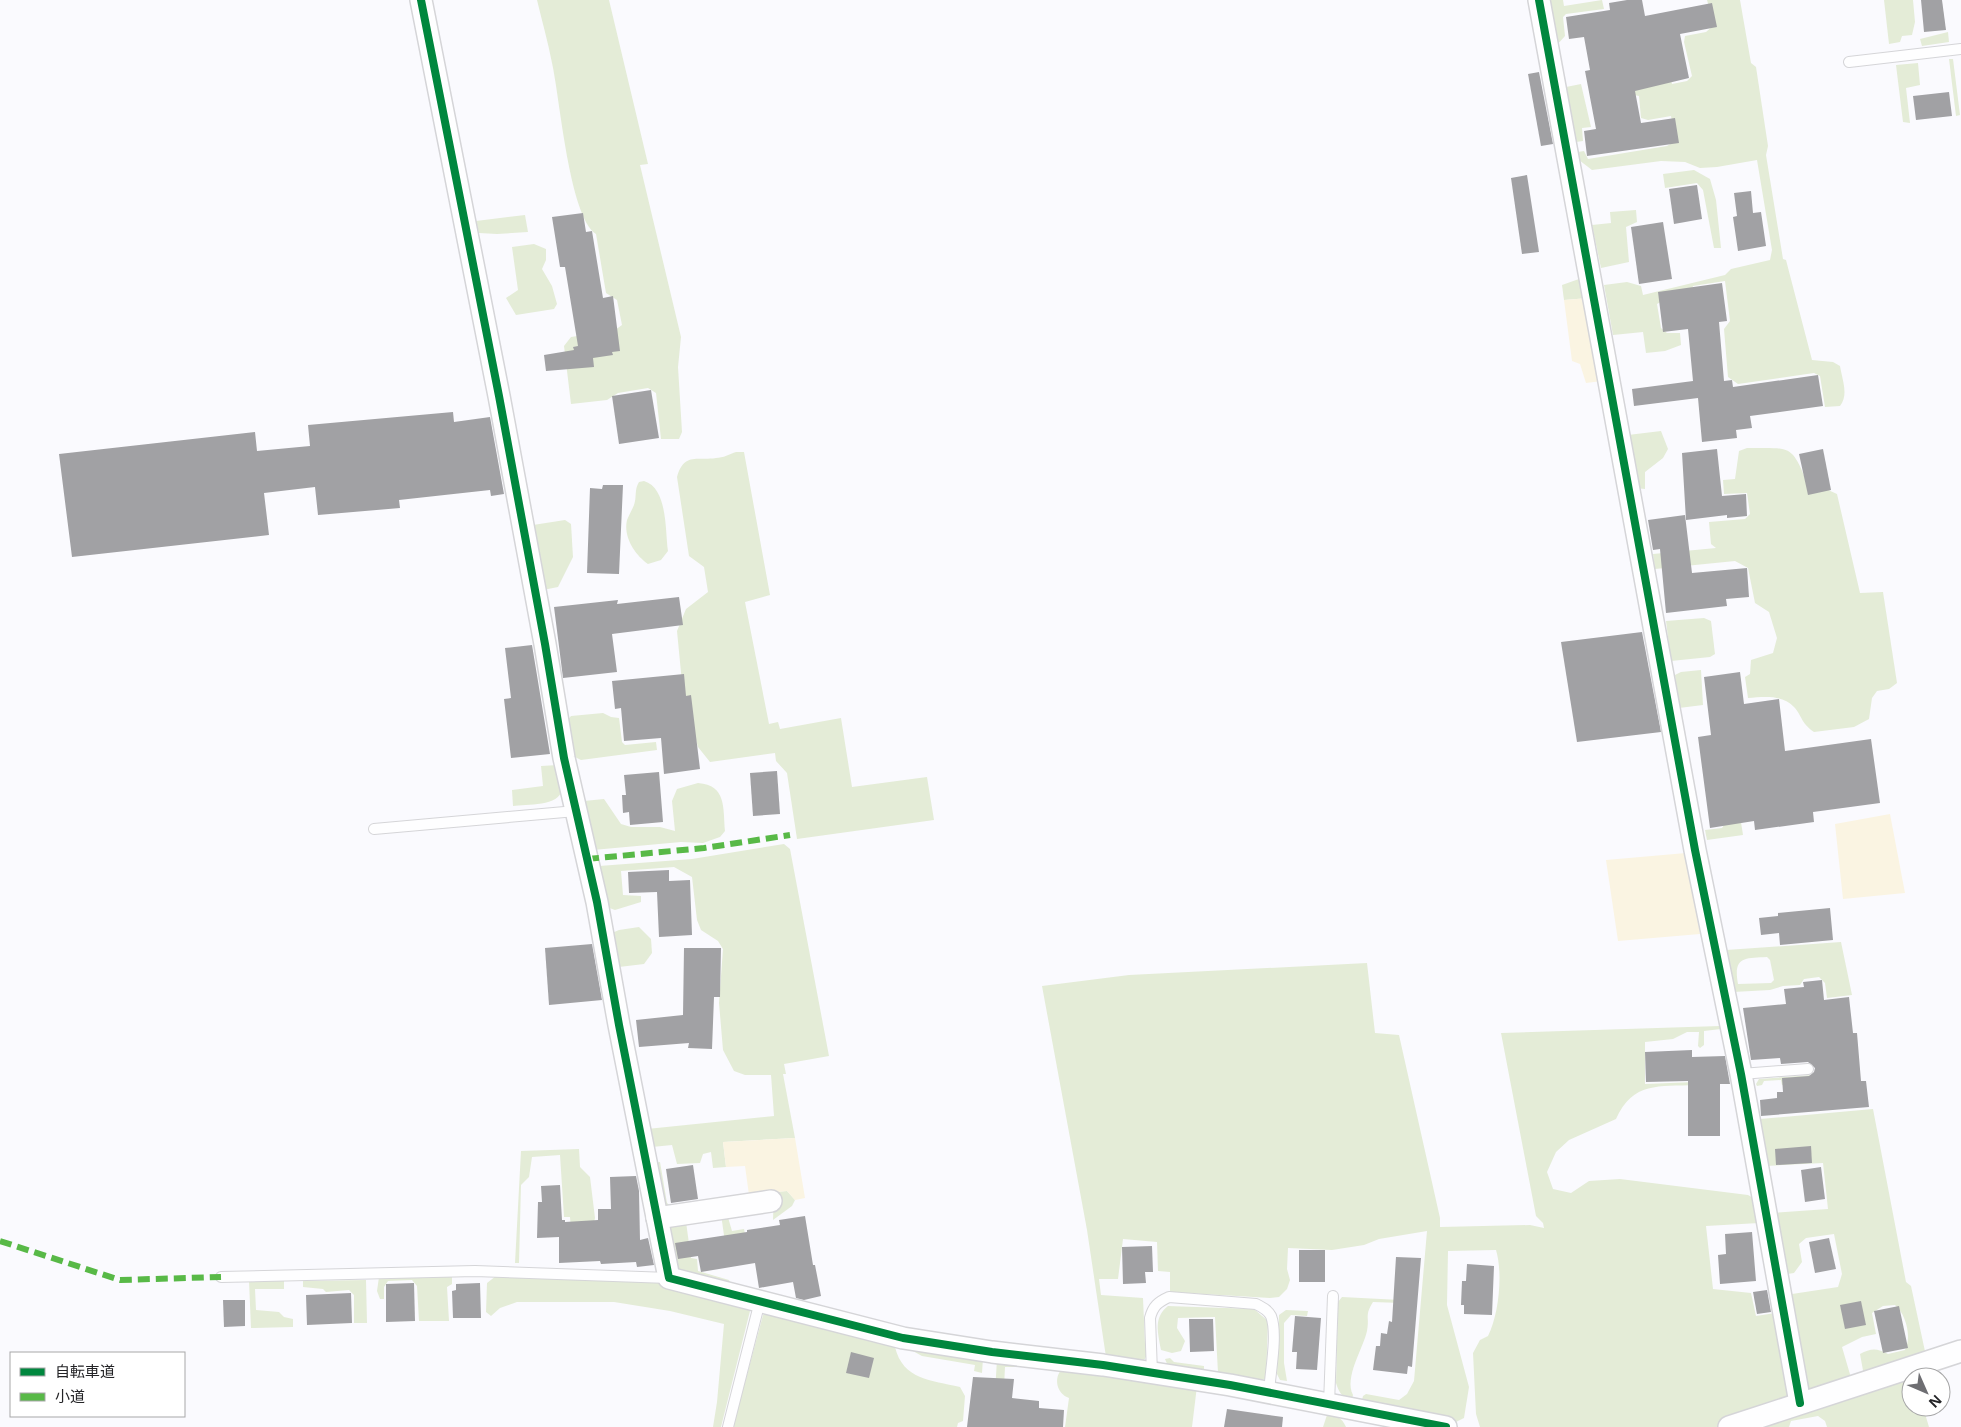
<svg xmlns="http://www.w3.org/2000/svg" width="1961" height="1427" font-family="'Noto Sans','Noto Sans JP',sans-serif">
<rect width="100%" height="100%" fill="#fafafe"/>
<g fill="#e4ecd7" fill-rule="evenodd">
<path d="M537,0H609L648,164L640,165L681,337L678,367L682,432L679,439H661L656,393L648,388L618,393L607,400L571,404L564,346L571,337L615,330L622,325L617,300L606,293L596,234C569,216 560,98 552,63C548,42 542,21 537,0Z"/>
<polygon points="1549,0 1563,0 1564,6 1602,0 1604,9 1566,14 1563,17 1565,36 1556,46"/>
<path d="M1707,0H1740L1751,63L1756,67L1768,146L1766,155L1783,259L1786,260L1812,360L1833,362L1840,366C1842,379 1849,395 1840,406L1825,407L1820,376L1814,373L1738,384L1728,377L1724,329L1730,321L1725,281L1693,286L1690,296L1664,300L1657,304L1661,328L1667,333H1680L1681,345L1665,351L1646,353L1643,332L1613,335L1604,285L1627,282L1641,286L1643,295L1725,275L1731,269L1770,260L1772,250L1757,160L1717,167L1700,168L1685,162L1661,161L1592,170L1579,160L1578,152L1584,151L1588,159L1667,146L1675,141L1671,116L1648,120L1641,118L1639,96L1629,94L1665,56L1672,84L1687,81L1692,76L1684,42L1685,36L1706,32L1714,25Z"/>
<polygon points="1884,0 1913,0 1915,22 1912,35 1902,36 1900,42 1889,44"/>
<polygon points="1948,32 1949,42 1922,46 1920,39"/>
<polygon points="1949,59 1953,59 1960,115 1956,116"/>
<polygon points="1918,63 1920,85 1906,88 1910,123 1903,122 1896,65"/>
<polygon points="1581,84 1591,127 1582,128 1583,141 1576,142 1566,87"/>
<polygon points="1694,170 1710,179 1716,200 1721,248 1714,248 1703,190 1697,183 1665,188 1663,174"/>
<polygon points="1636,210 1637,222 1626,227 1629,262 1601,268 1592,225 1611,223 1610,212"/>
<polygon points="525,215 528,232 497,234 479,233 476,221"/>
<polygon points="534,244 546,249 546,260 542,269 552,286 557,304 554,309 516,315 506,298 518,290 512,247"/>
<polygon points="1579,279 1587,281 1589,298 1564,300 1562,285"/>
<polygon points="1661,431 1668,449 1663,458 1645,472 1645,489 1635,488 1628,435"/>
<path d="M1747,448C1793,448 1791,444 1809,487L1826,489L1837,494L1860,593L1883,592L1897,683L1889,689L1877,691L1872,698L1869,719L1854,727L1814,732C1800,722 1803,717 1794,707C1782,694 1763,697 1748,698L1745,677L1750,674L1751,660L1773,653L1777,638L1769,612L1755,603L1748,568L1735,561L1655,569L1653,554L1716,548L1711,544L1709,522L1745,519L1750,514L1747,493L1724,494L1723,480L1735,479L1739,451Z"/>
<path d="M736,452H744L770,595L745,602L769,724L778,722L780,729L841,718L852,787L927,777L934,820L797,839L787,773L776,761L775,753L710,762L698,747L683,693L677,631L686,609L708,592L704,567L689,556L677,477C684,452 697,461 716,458C723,458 730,454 736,452Z"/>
<path d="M644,481C668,488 665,531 668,551L661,560L648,564C635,555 623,537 627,520C629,515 632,510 634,505C637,497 634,490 639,482Z"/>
<polygon points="565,520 571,524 573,557 558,587 543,590 533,525"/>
<polygon points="1704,618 1711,621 1715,654 1710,657 1671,661 1666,621"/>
<polygon points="1701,670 1703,705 1679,708 1675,675 1681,672"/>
<polygon points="603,713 611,717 619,718 622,742 625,745 656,742 657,750 581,760 573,756 567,721 571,716"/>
<path d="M558,765C559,772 562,781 562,789C560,807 526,804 513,806L512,790L543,786L541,766Z"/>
<path d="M698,783C727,785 723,809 725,831L720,837L703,843L681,842L593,850L584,801L604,799L621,824L631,827H660L675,831L672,801L677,789Z"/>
<polygon points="1738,803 1743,835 1707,840 1705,830 1722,828"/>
<polygon points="784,844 790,849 829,1056 784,1064 786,1074 783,1074 795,1138 723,1142 726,1167 713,1168 711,1152 703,1154 700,1163 677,1164 672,1145 652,1147 647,1129 774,1116 771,1075 745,1075 734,1071 723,1050 719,1003 723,949 718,941 701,930 697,920 692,877 674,867 621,871 623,895 641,896 641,902 615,910 604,906 599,866 692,859"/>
<polygon points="639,927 651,939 652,953 644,964 619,967 612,933 619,930"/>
<path d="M1841,942L1852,995L1827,998L1825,983L1819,977L1804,979L1800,985L1783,986L1770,990L1733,992L1726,950ZM1767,957L1770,960L1774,980L1771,983L1738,984C1733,957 1744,958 1767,957Z"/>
<path d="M1367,963L1375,1033L1399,1035L1440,1218V1227L1530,1225L1544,1228L1543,1223L1536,1216L1501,1033L1720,1026L1721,1029L1704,1031V1045L1700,1048L1698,1046L1699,1032H1687L1673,1039L1645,1042V1084L1695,1082V1085C1659,1087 1633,1081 1616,1119L1569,1140L1556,1152L1547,1172L1553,1189L1571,1193L1589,1181L1620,1179L1748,1195L1755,1199L1759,1223L1706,1226L1713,1289L1751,1293L1756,1316L1789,1311L1788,1298L1792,1294L1838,1287L1842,1274L1834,1234L1806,1238L1799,1244L1802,1262L1794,1273L1781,1275L1772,1213L1828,1209L1823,1163L1766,1166L1760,1119L1873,1109L1906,1282L1911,1286L1926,1356L1911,1377V1407H1923L1929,1427H1827L1825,1421L1818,1416L1791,1421L1789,1427H1480L1476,1414L1473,1353L1480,1340L1488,1336C1499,1314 1503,1273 1496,1250L1448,1251L1447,1305L1469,1387L1464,1418L1456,1422L1366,1403L1362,1400L1363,1396L1366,1394L1399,1400L1407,1394L1414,1381L1427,1231L1379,1239L1364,1245L1332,1250L1288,1248L1287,1269L1290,1280L1287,1289L1279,1297L1270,1298L1170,1292V1272L1158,1271L1157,1242L1123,1239L1118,1279H1099L1101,1295L1143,1298L1145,1344L1148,1352L1145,1359L1140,1362L1106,1357L1087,1230L1042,986L1129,975ZM1895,1305C1906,1314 1912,1337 1905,1350L1888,1354C1877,1348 1871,1348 1860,1354L1864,1376L1854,1388L1842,1347L1862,1337L1876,1334L1872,1313L1883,1306Z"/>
<polygon points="1812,1075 1798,1083 1782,1085 1781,1080 1764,1081 1762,1085 1757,1086 1756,1084 1759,1079"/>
<polygon points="579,1149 580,1167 590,1177 595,1218 591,1237 572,1243 570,1217 564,1217 560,1155 532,1157 529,1177 521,1185 519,1263 515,1263 521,1151"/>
<polygon points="660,1162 667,1203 672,1207 663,1211 653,1163"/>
<polygon points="787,1191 795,1200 792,1206 773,1220 774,1192"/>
<polygon points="721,1214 727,1214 732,1231 744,1229 746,1239 727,1257"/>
<polygon points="686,1222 691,1258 697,1259 698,1271 729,1280 731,1285 680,1272 673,1264 666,1225"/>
<polygon points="496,1276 667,1282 747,1305 750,1311 721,1427 713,1427 717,1402 724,1324 670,1311 614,1302 517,1302 500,1308 491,1316 486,1312 487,1283"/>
<polygon points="379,1277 452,1277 452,1284 447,1287 449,1321 419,1321 417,1286 412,1280 388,1281 384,1287 384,1299 380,1299 377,1291"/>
<polygon points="366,1280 367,1323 354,1323 354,1295 349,1290 326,1292 323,1289 303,1287 303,1281"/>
<polygon points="249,1281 284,1281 284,1289 255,1289 256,1310 279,1312 284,1317 293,1319 293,1327 251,1328"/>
<path d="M1342,1297L1400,1300L1401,1303L1373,1302C1364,1316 1370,1317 1367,1331C1363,1349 1344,1377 1353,1395L1352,1399C1341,1397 1339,1392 1336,1383L1338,1302Z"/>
<path d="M1168,1306L1254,1309L1268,1321L1266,1378L1261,1381L1218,1373L1215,1317L1178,1318L1177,1328L1185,1341L1181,1351L1172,1353L1161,1350C1158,1332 1153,1318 1168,1306Z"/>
<polygon points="1286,1310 1308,1311 1307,1316 1291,1315 1284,1323 1284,1363 1287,1381 1280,1380 1277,1374 1279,1315"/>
<path d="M771,1312L895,1347C903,1380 931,1380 960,1387L965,1396L963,1421L958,1423L957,1427H733L763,1315Z"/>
<polygon points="909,1349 983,1358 982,1373 974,1371 975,1365 922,1356"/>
<polygon points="1170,1358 1174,1362 1204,1366 1204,1372 1168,1366 1165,1359"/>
<polygon points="997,1359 1015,1362 1015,1367 1005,1367 1002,1427 993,1427"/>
<path d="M1062,1369L1197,1386L1192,1427H1065L1069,1398C1057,1394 1053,1378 1062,1369Z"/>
<path d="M1327,1415C1337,1415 1342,1418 1346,1427H1323Z"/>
</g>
<g fill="#faf4e2">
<polygon points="1589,298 1602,381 1586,383 1580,364 1572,361 1564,300"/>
<polygon points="1890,814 1905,893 1843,899 1835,824"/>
<polygon points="1686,853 1700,934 1618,941 1606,860"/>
<polygon points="795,1138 805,1198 795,1200 787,1191 749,1195 745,1166 726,1167 723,1142"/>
</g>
<g fill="#a1a1a4">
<polygon points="1627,0 1642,0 1645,16 1712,3 1717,27 1680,34 1689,78 1635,91 1641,123 1675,118 1679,143 1587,156 1584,131 1596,129 1585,71 1590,70 1584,37 1569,39 1566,17 1610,10 1609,3"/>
<polygon points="1921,0 1942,0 1946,30 1924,32"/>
<polygon points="1539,72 1553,144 1541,146 1528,74"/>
<polygon points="1949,92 1952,116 1916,120 1913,96"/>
<polygon points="1527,175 1539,252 1522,254 1511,178"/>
<polygon points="1697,185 1702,219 1674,224 1669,189"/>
<polygon points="1751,191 1753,213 1761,212 1766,246 1738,251 1733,217 1737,216 1734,193"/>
<polygon points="583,213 586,232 592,231 603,298 613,296 620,351 612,352 613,355 593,358 594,367 546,371 544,355 574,350 573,347 578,346 565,267 560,267 552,217"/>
<polygon points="1663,222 1672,279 1639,284 1631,227"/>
<polygon points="1722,283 1727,321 1719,322 1724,381 1732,380 1733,387 1818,375 1823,406 1750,416 1752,428 1736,430 1737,438 1702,442 1698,398 1634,406 1632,389 1693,381 1688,329 1663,332 1658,292"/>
<polygon points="651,390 659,438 619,444 612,396"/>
<polygon points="453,412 454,422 490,417 504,494 491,496 490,490 399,500 400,508 318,515 315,487 264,493 269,535 72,557 59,454 255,432 257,451 310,446 308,425"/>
<polygon points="1717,449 1722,496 1746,494 1747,516 1727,518 1727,515 1686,520 1682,453"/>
<polygon points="1823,449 1831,490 1808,495 1799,454"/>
<polygon points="603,485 623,485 619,574 587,573 590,488 602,489"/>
<polygon points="1685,515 1692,573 1747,568 1749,597 1726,599 1727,606 1666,613 1660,549 1653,550 1648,520"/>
<polygon points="679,597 683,625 612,634 617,672 563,678 554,607 618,600 617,604"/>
<polygon points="1642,632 1661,732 1577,742 1561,642"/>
<polygon points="532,645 550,754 511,758 504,699 511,698 505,648"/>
<polygon points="1740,672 1744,704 1779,699 1785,751 1871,739 1880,803 1813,812 1814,822 1755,830 1754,821 1710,828 1698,737 1711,735 1704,677"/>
<polygon points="684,674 686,696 691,695 700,769 664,774 661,738 624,741 621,708 615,709 612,681"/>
<polygon points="777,771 780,814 753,816 750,773"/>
<polygon points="659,772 663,822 630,825 629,812 623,813 622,795 626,795 624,775"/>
<polygon points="669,870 669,881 690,880 692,935 659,937 657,892 629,893 628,872"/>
<polygon points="1830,908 1833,940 1780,945 1779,933 1761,935 1759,918 1778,916 1778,913"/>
<polygon points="592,944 602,1000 549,1005 545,948"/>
<polygon points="684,948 721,948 720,997 714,997 712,1049 688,1048 689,1043 639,1047 636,1020 683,1015"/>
<polygon points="1822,980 1824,1000 1849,997 1853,1033 1857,1033 1861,1081 1866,1081 1869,1107 1761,1116 1760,1100 1777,1098 1777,1092 1783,1092 1782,1078 1809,1076 1814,1072 1815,1068 1808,1062 1781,1064 1780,1058 1751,1060 1743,1008 1786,1004 1784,989 1804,987 1803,982"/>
<polygon points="1692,1050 1692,1057 1725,1056 1730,1084 1720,1084 1720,1136 1688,1136 1688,1081 1646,1082 1645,1052"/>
<polygon points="1811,1146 1812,1163 1776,1165 1775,1149"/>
<polygon points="693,1165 698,1199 671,1203 666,1169"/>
<polygon points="1821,1167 1825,1199 1805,1202 1801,1170"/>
<polygon points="636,1176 639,1191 640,1240 648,1238 654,1265 637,1267 636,1262 601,1264 600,1261 559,1263 559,1237 537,1238 538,1202 542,1202 541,1186 560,1185 562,1220 565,1220 565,1222 598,1220 598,1209 611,1209 610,1177"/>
<polygon points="805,1216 813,1265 815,1265 821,1296 804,1300 796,1298 793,1282 759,1288 755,1263 701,1272 698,1256 678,1259 675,1243 747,1232 747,1230 780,1225 779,1220"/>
<polygon points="1752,1232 1756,1281 1720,1284 1718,1255 1726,1254 1725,1234"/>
<polygon points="1829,1238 1836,1269 1815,1273 1809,1242"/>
<polygon points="1152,1246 1153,1272 1145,1272 1146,1283 1123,1284 1122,1247"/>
<rect x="1299" y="1250" width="26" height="32"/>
<polygon points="1396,1257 1421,1258 1412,1367 1408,1366 1407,1374 1373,1370 1376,1346 1380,1346 1381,1333 1387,1334 1389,1321 1392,1322"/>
<polygon points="1467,1264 1494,1266 1492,1315 1464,1314 1464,1305 1461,1305 1462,1281 1466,1281"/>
<polygon points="414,1283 415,1321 386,1322 386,1284"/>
<polygon points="480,1283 481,1318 453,1318 452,1291 456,1290 456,1284"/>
<polygon points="1767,1290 1771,1312 1757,1314 1753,1292"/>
<polygon points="351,1293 352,1323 307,1325 306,1295"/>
<polygon points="223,1300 245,1300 245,1326 224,1327"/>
<polygon points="1861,1301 1866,1325 1845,1329 1840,1305"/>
<polygon points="1899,1306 1908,1348 1883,1353 1874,1311"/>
<polygon points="1295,1316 1321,1318 1317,1370 1296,1369 1297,1352 1292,1352"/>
<polygon points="1189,1319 1213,1319 1214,1351 1190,1352"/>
<polygon points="851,1352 874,1358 869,1378 846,1373"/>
<polygon points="973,1377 1014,1379 1012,1398 1039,1401 1039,1408 1064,1410 1063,1427 967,1427"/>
<polygon points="1227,1409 1283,1417 1282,1427 1224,1427"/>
</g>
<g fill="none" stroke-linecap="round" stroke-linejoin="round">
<defs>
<g id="service">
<polyline points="1849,62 1961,49"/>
<polyline points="374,829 576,811"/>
<polyline points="1741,1074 1808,1069"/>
<polyline points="221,1277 475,1271 669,1278"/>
<path d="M1152,1373L1150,1318C1153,1306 1158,1302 1169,1297L1256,1304C1262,1307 1268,1310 1271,1316C1278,1334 1270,1373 1269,1393"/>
<polyline points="1329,1404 1333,1296"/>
<polyline points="728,1427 760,1301"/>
</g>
<g id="minor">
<polyline points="421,0 499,396 545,644 564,758 597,902 619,1025 669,1278 903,1338 992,1352 1103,1365 1230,1385 1446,1427"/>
<polyline points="1539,0 1695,850 1741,1074 1800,1403"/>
<polyline points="657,1218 771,1201"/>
<polyline points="1729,1427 1961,1351"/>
</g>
</defs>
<use href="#service" stroke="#d5d5d8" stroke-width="12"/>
<use href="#minor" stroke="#d5d5d8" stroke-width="24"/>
<use href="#service" stroke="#fefeff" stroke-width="10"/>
<use href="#minor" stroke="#fefeff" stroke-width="21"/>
<g stroke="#58b947" stroke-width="6" stroke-dasharray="12 6" stroke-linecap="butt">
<polyline points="587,859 704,848 790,835"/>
<polyline points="0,1241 120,1280 221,1277"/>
</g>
<defs>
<g id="cycleway">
<polyline points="421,0 499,396 545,644 564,758 597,902 619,1025 669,1278 903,1338 992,1352 1103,1365 1230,1385 1446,1427"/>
<polyline points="1539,0 1695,850 1741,1074 1800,1403"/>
</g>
</defs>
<use href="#cycleway" stroke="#fff" stroke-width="11"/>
<use href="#cycleway" stroke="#00873e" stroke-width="8"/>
</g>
<rect x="10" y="1352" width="175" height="65" fill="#ffffff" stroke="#a7a7a8"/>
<rect x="20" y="1368" width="25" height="8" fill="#00873e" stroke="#a7a7a8"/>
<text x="55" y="1377" font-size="15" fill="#232326">自転車道</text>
<rect x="20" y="1393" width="25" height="8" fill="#58b947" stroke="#a7a7a8"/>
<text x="55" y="1402" font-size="15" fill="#232326">小道</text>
<g transform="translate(1926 1392) rotate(135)"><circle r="24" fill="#ffffff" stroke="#a7a7a8"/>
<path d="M0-4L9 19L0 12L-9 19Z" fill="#6e6e72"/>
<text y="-8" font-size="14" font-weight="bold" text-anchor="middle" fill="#232326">N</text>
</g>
</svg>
